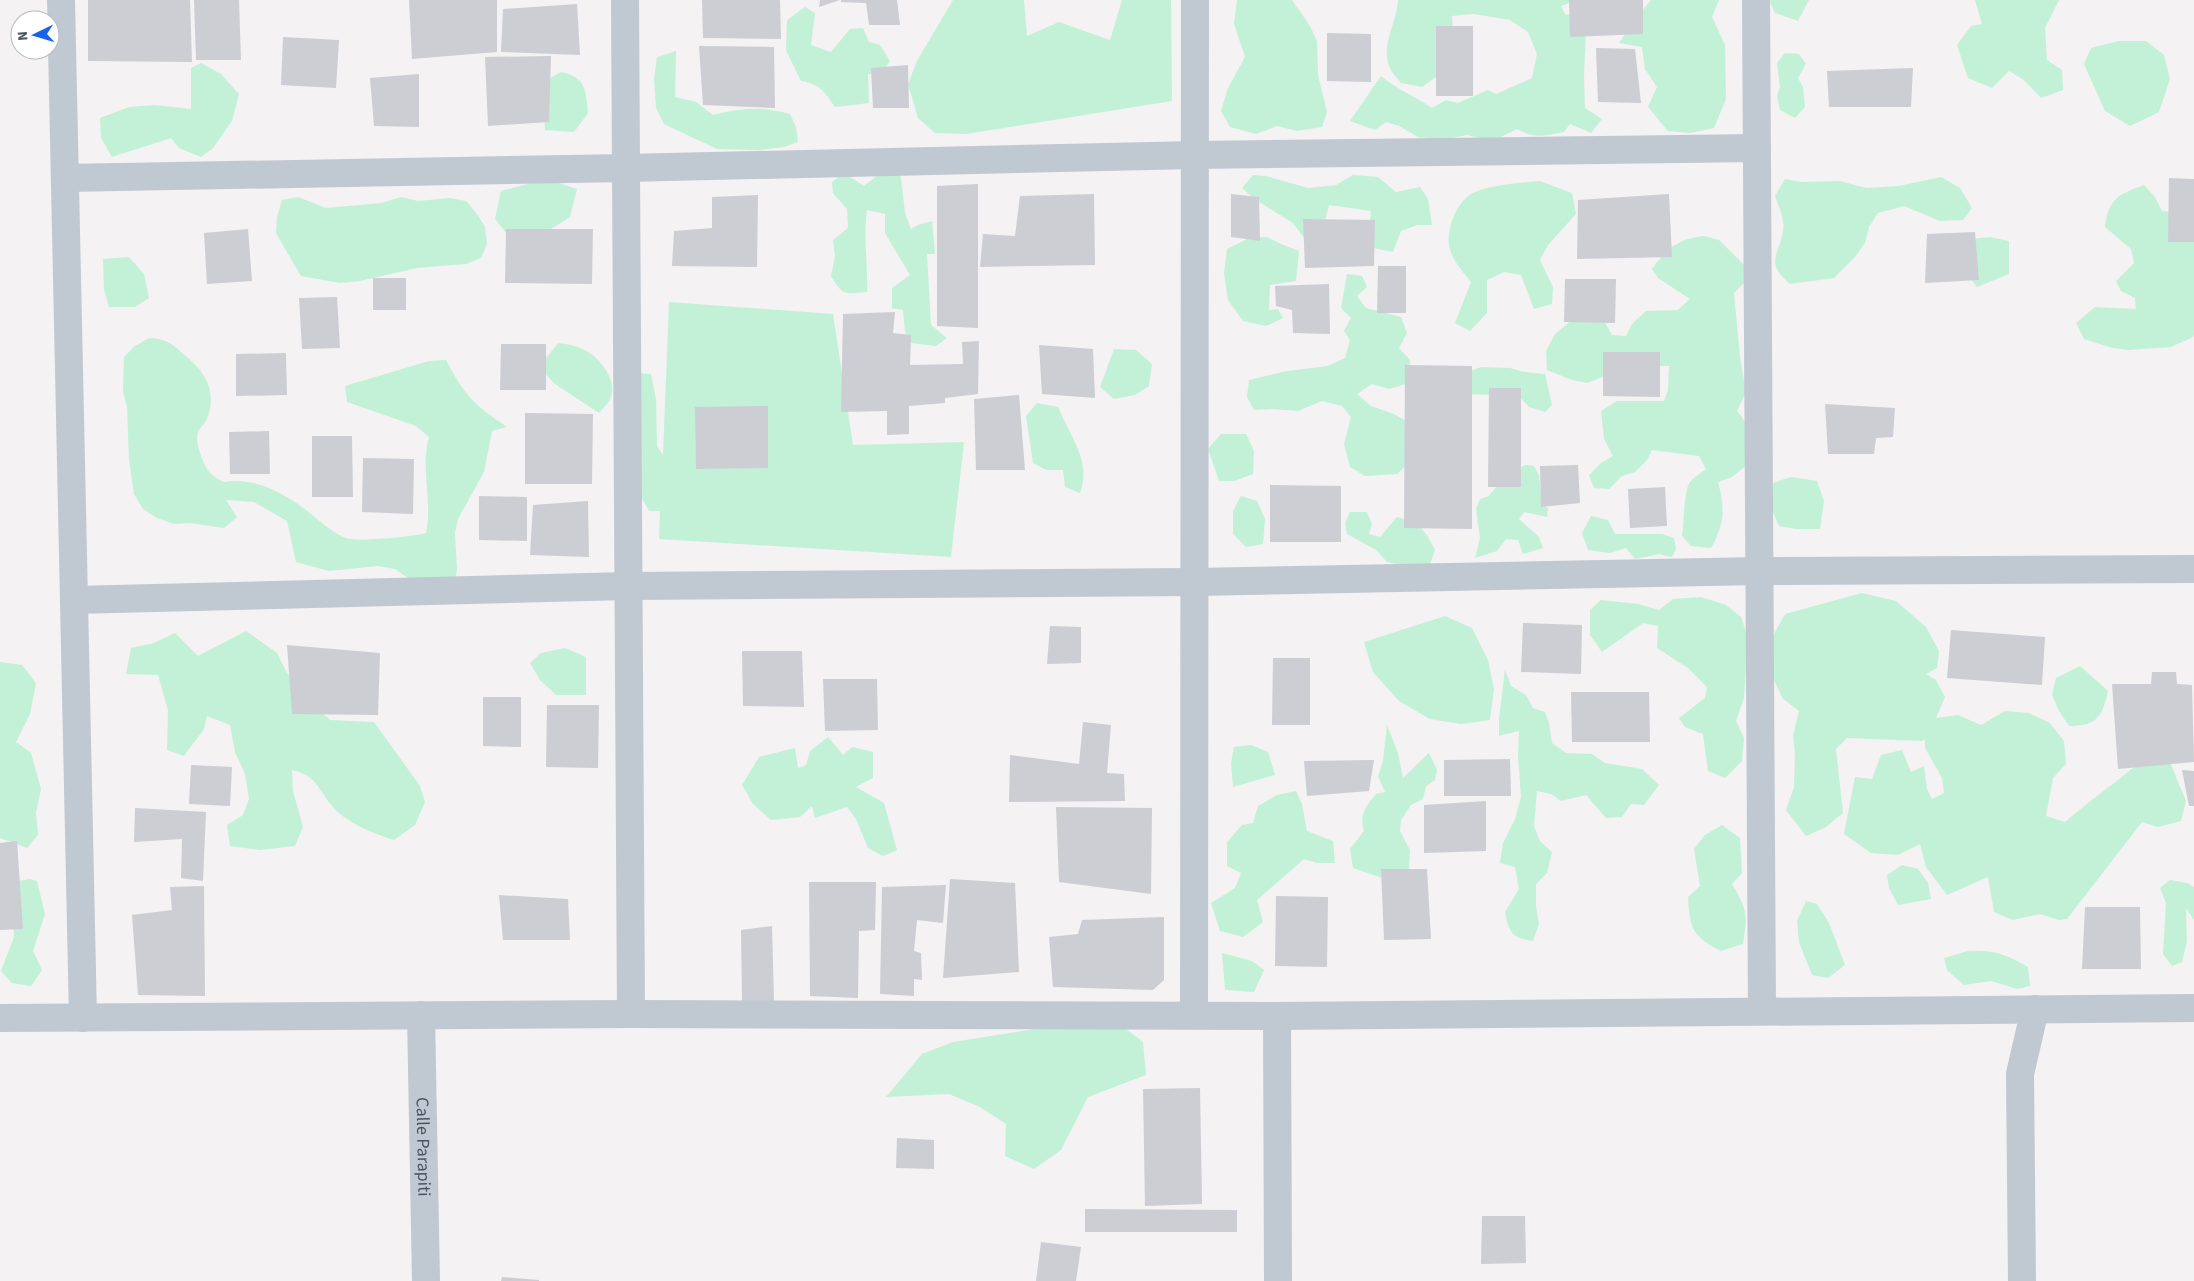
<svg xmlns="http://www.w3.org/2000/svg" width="2194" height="1281" font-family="'Source Sans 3',sans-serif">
<rect width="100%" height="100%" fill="#f4f2f2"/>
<g fill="#c2f1d8">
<polygon points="953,0 1024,0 1027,36 1059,22 1110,40 1122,0 1171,0 1172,101 966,134 935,133 918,118 908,84 917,61"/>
<polygon points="1237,0 1292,0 1310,26 1317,41 1318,75 1327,112 1322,127 1297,131 1277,126 1256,134 1230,127 1221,111 1228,88 1245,57 1234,24"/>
<path d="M1398,0H1577L1561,6L1565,14L1579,18L1586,27L1584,77L1585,108L1602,119L1591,133L1570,124L1564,132C1542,136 1537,139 1517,129L1501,137L1484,139L1467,135L1442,140L1418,137L1399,126L1386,122L1375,130L1350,121L1381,76C1396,89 1415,96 1432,108L1446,100L1458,103L1488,90L1496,94L1532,78L1537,54L1528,32L1510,20L1474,14L1452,16L1454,45L1450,67L1422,87L1401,83C1397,78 1391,72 1389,66C1381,43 1397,23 1398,0Z"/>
<polygon points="1651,0 1719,0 1712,17 1725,45 1726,99 1714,128 1690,133 1668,131 1648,107 1657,87 1645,69 1642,47 1619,43 1636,18"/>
<polygon points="1769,0 1809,0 1798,21 1775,13"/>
<polygon points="1975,0 2059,0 2045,28 2047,60 2062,70 2063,90 2041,98 2024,80 2009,71 1992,88 1968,78 1957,45 1971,26 1982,24"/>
<path d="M805,7L815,13L811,45L831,52L850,29L863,28L869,42L880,45L890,61L881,74H868L869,103L835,107C825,92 820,84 801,81L786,50L787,20Z"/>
<polygon points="2119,41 2146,41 2164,55 2170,79 2159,112 2130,126 2105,111 2084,64 2091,48"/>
<path d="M676,51L675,97L696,102L713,115C742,108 760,106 790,114L796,127L798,142L784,147L758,150L717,149L664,124L656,108L654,79L657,57Z"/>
<polygon points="1785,53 1799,54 1806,64 1798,78 1803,87 1805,107 1795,118 1780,110 1777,96 1780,87 1777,63"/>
<polygon points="201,63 221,74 239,94 232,121 213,148 201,157 179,148 171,138 112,157 101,138 100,118 129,107 155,105 191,109 191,68"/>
<path d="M561,72C586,77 586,91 588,113L574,132L545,130L544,109L550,78Z"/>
<path d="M900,170L905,213L911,229L918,225L932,221L935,254H927L931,325L947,338L936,346L911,343L905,332L903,310L892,308V288L910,275L885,233V214L867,210C863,237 868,265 867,292C844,294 843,296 831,276L835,256L833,240L848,228L847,209L833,193L832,182L844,173L864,186L880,173Z"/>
<polygon points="1253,175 1266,176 1308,188 1336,185 1353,175 1378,177 1396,192 1420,187 1428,199 1432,225 1417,225 1401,231 1393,252 1374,248 1368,233 1371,211 1329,205 1321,235 1304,238 1293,223 1253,198 1242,188"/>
<path d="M1941,177L1960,188L1972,208L1963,220L1940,221L1904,206L1878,213L1869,227L1865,243L1855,257L1834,278L1790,284C1765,262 1778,258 1783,231C1785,219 1779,207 1775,196L1785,179L1801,182L1840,181L1866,188L1898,186Z"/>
<polygon points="547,179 577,189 570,217 519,249 495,219 501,191"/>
<path d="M1540,181L1572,193L1576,214L1548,245L1540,260L1553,287L1552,304L1534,309L1521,275L1504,272L1487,280V313L1470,331L1455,323L1471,282C1463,272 1451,259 1449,245C1447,229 1456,203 1471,194C1488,185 1520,183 1540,181Z"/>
<path d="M2144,185L2155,197L2162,211L2180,212L2194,237V335L2193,337L2171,347L2129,350L2112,348L2084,339L2076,323L2095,307L2136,309L2135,298L2121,291L2116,281L2134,263L2131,249L2105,227C2108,199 2119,194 2144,185Z"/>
<polygon points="298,197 326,208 382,203 401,197 418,201 450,198 466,201 477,214 485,227 487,244 481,258 466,264 417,268 360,281 340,283 301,276 276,233 277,217 282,200"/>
<path d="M1704,236L1719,240L1746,267L1745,282L1734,293L1740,357L1746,392L1737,411C1752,427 1749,445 1747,465L1732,477L1718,482C1725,508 1725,523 1711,548L1691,546L1682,536C1684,523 1684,490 1690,482C1694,477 1701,473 1706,469L1699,456L1652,450L1647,460L1635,472L1622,476L1609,489L1594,488L1589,475L1601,463L1613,456L1604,439L1601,411L1617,401H1664L1668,390L1669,366H1648L1613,373L1587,383L1572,380L1547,370L1546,351L1555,334L1577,316L1601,315L1612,335L1626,336L1632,324L1646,311L1678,310L1690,299L1658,278L1652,269C1668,248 1677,239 1704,236Z"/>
<polygon points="1267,237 1281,244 1299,251 1296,281 1270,285 1269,310 1278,309 1283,318 1266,326 1243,321 1228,300 1224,273 1227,249 1249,238"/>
<polygon points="1990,237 2009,241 2009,274 1977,287 1964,270 1960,240"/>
<polygon points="129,257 144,274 149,298 135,307 109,307 104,290 103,259"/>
<polygon points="1347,274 1362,276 1367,287 1357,296 1366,308 1401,317 1407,333 1399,348 1410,360 1409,383 1389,389 1372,384 1357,394 1371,406 1394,414 1415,426 1415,457 1397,474 1365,476 1350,467 1344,444 1351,417 1342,406 1322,401 1298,411 1273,409 1254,410 1247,397 1249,380 1287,371 1328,366 1345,358 1350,340 1344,331 1351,318 1341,308"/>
<polygon points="669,302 833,314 853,445 964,442 951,557 659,539 660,511 649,511 639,493 637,373 651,374 656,399 657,446 663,455"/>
<path d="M149,338C169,339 173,345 188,358C207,374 217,394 207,419C205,423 200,427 198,432C194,441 204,467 211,474C214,477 220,480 224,482C257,477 286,494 311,514C322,523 333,533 346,538C358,542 412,537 426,533C433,501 420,468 429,437L416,426L347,402L345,386L429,361L446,360C465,396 473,404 507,427L492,431L484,472L458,519L455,533L457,568L455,585L408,578L395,569L378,566L329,571L296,562L287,521L254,502L226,500L237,517L224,528L190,523L174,524L157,518L143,509L134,494L129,460L127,407L123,391L124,357L135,346Z"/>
<path d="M558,343C569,344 582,347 591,354C604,363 619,385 609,401C607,405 602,409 599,413L555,384L539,367Z"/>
<polygon points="1114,349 1136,350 1152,364 1149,386 1135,395 1114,399 1100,387"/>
<polygon points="1481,367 1510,368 1524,372 1545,374 1552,405 1545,412 1529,407 1516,393 1493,395 1467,394 1465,373"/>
<path d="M1037,403L1058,407C1070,436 1092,462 1080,493L1065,487L1063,470H1046L1033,463L1026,416Z"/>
<polygon points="1221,434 1246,434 1254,451 1253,474 1234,481 1219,481 1208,449"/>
<path d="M1526,465L1534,466L1539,475L1542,505L1548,508L1547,517L1524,512L1519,519L1539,537L1543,548L1523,554L1518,540L1506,539L1497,551L1475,558L1480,538L1476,509L1480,499L1489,496C1491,492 1510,473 1514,470C1517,468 1522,467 1526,465Z"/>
<polygon points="1791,477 1817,481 1824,501 1820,529 1796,529 1779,526 1771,508 1773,483"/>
<polygon points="1241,496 1257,501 1265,519 1263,544 1246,547 1233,534 1233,511"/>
<path d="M1350,512H1367L1372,524L1369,534L1380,537L1397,517C1420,524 1424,528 1435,550L1429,567L1402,565L1387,562L1376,550L1347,534L1345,523Z"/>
<polygon points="1591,516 1608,520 1615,534 1662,534 1674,538 1676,549 1672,557 1659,554 1635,559 1626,548 1610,553 1588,550 1582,533"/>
<path d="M1862,593L1896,601L1926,627L1939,651L1937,668L1926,674L1936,680L1945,697L1936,718L1958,715L1981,725L2005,711L2029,713L2050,723L2064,741L2066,764L2053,778L2046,816L2065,822C2093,798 2122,778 2150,754L2167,755L2186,801L2181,821L2158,827L2142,822L2067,919L2059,920L2040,914L2013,920L1994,912L1988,877L1947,895L1926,867L1920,844L1898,855L1871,853L1844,834L1855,777L1872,779L1881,755L1902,750L1911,772L1924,766L1927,789L1932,799L1944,793L1942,778L1925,748V739L1922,741L1847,738L1836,749L1843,813L1826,827L1806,836L1786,810L1794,787L1795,755L1793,736L1799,711L1783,699L1772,676L1769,643L1785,614Z"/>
<polygon points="1701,597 1726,605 1741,617 1748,638 1744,698 1736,721 1744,738 1742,761 1725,778 1708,771 1703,734 1685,727 1679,718 1705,698 1707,687 1688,668 1657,648 1658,626 1643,623 1602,652 1590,635 1590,610 1601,600 1638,604 1659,610 1673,599"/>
<polygon points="1445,616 1472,628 1488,660 1494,689 1490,720 1461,724 1430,719 1399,701 1373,672 1364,642"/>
<path d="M246,631L277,653L287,673L305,696L330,720L374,722L420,786L425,802L415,825L394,840C375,834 354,826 339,813C320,797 320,775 292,770L293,791L303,827L295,846L260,850L230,846L227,825L243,815L249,799L245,774L235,752L230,725L207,716L204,729L184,756L167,750L168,710L158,675L126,674L131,648L154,643L175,633L198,656Z"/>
<polygon points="565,648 586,657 586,695 556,695 540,680 530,663 541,653"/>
<polygon points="0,662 22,665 36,683 30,714 16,742 31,753 41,789 36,813 38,835 27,848 0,838"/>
<path d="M2080,666L2108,691C2102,717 2097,726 2069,726L2059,711L2052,695L2056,678Z"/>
<path d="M1505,669L1511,686L1526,695L1533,708L1545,712L1549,723L1552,743L1566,753L1592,754L1605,763L1642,769L1659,785L1644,805L1631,804L1622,817L1606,818L1586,795L1561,801L1551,794L1537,791L1534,826L1540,841L1552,852L1547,873L1536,884V906L1539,924L1533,941C1511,938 1509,932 1505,912L1519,889L1515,867L1500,863L1503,843L1515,819L1521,797L1518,755L1519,731L1499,736V719Z"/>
<path d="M1387,725L1398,753L1403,778L1429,753L1437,770L1435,780L1426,786L1423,799L1411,805L1401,820L1400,831L1410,850L1409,870L1391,881L1353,868L1350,849L1364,831C1359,815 1366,806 1376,794L1385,792L1378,776L1383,761Z"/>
<polygon points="828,737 843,755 852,747 873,752 873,778 856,787 884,803 897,850 883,856 868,848 856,819 847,807 815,818 812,806 800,817 771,820 753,804 742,785 759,757 795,748 798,768 806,765 810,751"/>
<polygon points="1251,745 1268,752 1275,775 1233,787 1231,763 1234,747"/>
<polygon points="1296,791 1302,804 1307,831 1333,841 1335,863 1317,863 1304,859 1257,900 1263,922 1243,937 1220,931 1211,903 1235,888 1241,873 1227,866 1227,842 1242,825 1253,823 1258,806 1277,795"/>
<path d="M1722,825L1740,838L1742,873L1732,884C1747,909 1748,915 1743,944L1721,951C1692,936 1690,929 1688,897L1700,886L1694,849L1705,835Z"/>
<polygon points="1902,865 1918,869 1928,883 1931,899 1898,905 1889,888 1887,875"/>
<polygon points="30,879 37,881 45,914 33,951 42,970 31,986 12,983 1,971 14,937 12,882"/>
<polygon points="2170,880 2187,883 2194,887 2194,920 2186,908 2187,941 2182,962 2172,966 2163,954 2166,903 2160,888"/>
<polygon points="1806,901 1817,904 1829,923 1845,965 1828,978 1812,975 1799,942 1797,921"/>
<path d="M1968,951C1993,950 2006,954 2028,967L2030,986L2017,989L1991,981L1964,985L1947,970L1944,958Z"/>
<polygon points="1222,953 1252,961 1264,970 1254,992 1225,990"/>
<polygon points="1086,1021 1118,1023 1143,1042 1146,1075 1088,1097 1061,1150 1034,1169 1005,1156 1006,1124 980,1107 949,1094 886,1097 922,1054 953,1042"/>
</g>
<g fill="#ccced4">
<polygon points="88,0 190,0 192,62 88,61"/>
<polygon points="194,0 239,0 241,60 196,60"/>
<polygon points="409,0 497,0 497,52 412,59"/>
<polygon points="702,0 780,0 781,39 703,38"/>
<polygon points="820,0 840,0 819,7"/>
<polygon points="841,0 897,0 900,25 869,25 866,3 841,2"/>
<polygon points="1569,0 1643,0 1643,34 1570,37"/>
<polygon points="577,4 580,55 501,52 503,9"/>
<rect x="1436" y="26" width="37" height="70"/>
<polygon points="1327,33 1371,34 1371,82 1327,81"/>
<polygon points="283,37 339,40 336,88 281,85"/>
<polygon points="699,46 774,47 775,108 703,105"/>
<polygon points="1596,48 1635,49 1641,103 1598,102"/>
<polygon points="551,56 549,122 488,126 485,57"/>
<polygon points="908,65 909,108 873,108 871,68"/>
<polygon points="1913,68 1911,107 1829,107 1827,71"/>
<polygon points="419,74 419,127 374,126 370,78"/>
<polygon points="2169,178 2194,179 2194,242 2168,242"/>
<polygon points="978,184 978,328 937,326 937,186"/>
<polygon points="1094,194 1095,265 980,267 983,234 1015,236 1020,196"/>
<polygon points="1231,194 1259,197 1260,241 1231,237"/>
<polygon points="1669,194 1672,257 1577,259 1578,200"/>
<polygon points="758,195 757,267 672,266 674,231 712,228 712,197"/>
<polygon points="1303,219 1375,220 1374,266 1305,268"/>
<polygon points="248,229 252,281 207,284 204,233"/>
<polygon points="506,229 593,229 592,284 505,283"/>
<polygon points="1975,232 1979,280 1925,283 1927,234"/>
<polygon points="1378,266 1406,266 1406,313 1377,313"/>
<rect x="373" y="278" width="33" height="32"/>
<polygon points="1565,279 1616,279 1615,323 1564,322"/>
<polygon points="1329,284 1330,334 1293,333 1292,310 1276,306 1275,286"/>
<polygon points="337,297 340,348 302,349 299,298"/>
<polygon points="895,312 893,333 911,335 910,365 963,364 962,342 979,341 978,394 945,398 945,403 909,406 909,434 887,435 887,411 841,412 843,314"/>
<polygon points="501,344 546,344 546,390 500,390"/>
<polygon points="1039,345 1093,349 1095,398 1042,394"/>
<polygon points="1603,352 1660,352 1660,397 1603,396"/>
<polygon points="286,353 287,395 236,396 236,354"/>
<polygon points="1405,365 1472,366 1472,529 1404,528"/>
<polygon points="1489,388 1521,388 1521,487 1488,487"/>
<polygon points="1019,395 1025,470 976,470 974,399"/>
<polygon points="1825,404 1895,408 1893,437 1876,438 1874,454 1828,454"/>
<polygon points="768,406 768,468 696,469 695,407"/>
<polygon points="525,413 593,414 592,484 525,484"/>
<polygon points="269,431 270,474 230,474 229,432"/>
<polygon points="312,436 352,436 353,497 312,497"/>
<polygon points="363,458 414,459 413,514 362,512"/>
<polygon points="1578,465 1580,503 1541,507 1540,466"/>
<polygon points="1270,485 1341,486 1341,542 1270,542"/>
<polygon points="1665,487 1667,526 1630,528 1628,489"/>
<polygon points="479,496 527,497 527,541 479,540"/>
<polygon points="588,501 589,557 530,555 533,505"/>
<polygon points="1523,623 1582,625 1581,674 1521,672"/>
<polygon points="1050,626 1081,627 1081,663 1047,664"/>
<polygon points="1951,630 2045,637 2042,685 1947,678"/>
<polygon points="287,645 380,653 378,715 292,714"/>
<polygon points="742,651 802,651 804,707 743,706"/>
<polygon points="1273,658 1310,658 1310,725 1272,725"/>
<polygon points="2152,672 2176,672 2177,684 2192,685 2194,762 2118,769 2112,684 2151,684"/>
<polygon points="823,679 877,679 878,730 825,731"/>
<polygon points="1571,692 1649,692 1650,742 1572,742"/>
<polygon points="483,697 521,697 521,747 483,746"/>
<polygon points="547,705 599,705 598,768 546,767"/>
<polygon points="1083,722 1111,725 1107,773 1124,774 1125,801 1009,802 1010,755 1079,764"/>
<polygon points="1510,759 1511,796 1444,796 1444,760"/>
<polygon points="1374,760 1369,791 1307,796 1304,761"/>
<polygon points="191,765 232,767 230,806 189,804"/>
<polygon points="2182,770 2194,771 2194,806 2189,806"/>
<polygon points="1486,801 1486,851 1424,853 1424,805"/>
<polygon points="1056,807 1152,808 1151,894 1059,882"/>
<polygon points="135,808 206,812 203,881 181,878 182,839 134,842"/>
<polygon points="17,841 23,929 0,930 0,843"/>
<polygon points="1381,869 1427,869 1431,939 1384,940"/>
<polygon points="950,879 1015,883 1019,972 943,978"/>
<polygon points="809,882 876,882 875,930 859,931 858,998 810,996"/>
<polygon points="946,885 943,923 917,920 914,951 921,953 922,980 914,979 914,996 880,994 882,887"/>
<polygon points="204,886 205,996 138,995 132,915 172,910 170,887"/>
<polygon points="499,895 568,899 570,940 503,940"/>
<polygon points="1276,896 1328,897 1327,967 1275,966"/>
<polygon points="2085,907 2140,907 2141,969 2082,969"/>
<polygon points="1164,917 1164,980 1153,990 1053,987 1049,937 1078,934 1082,920"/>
<polygon points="772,926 774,1001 742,1001 741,930"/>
<polygon points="1200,1088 1202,1204 1145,1206 1143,1089"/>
<polygon points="897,1138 934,1140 934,1169 896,1168"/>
<polygon points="1085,1209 1237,1210 1237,1232 1085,1232"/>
<polygon points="1482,1216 1525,1216 1526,1263 1481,1264"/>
<polygon points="1041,1242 1081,1247 1076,1281 1036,1281"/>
<polygon points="502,1277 539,1280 539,1281 501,1281"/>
</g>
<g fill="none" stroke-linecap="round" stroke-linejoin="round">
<g stroke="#c0c8d1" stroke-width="28">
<polyline points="61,0 83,1018"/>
<polyline points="625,0 631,1014"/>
<polyline points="1756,0 1762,1011"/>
<polyline points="65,178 626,168 1195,155 1757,148"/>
<polyline points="74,600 628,586 1195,582 1760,571 2194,569"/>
<polyline points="1194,1014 1195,0"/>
<path id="s1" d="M421,1015L426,1281"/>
<polyline points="1277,1016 1278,1281"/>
<polyline points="0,1018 631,1014 1277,1016 2194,1008"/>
<polyline points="2022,1281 2020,1074 2035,1009"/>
</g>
</g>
<g text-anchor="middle" stroke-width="4" stroke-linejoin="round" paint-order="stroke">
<g font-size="18" fill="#495460" stroke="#fff">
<text dy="6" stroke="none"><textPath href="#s1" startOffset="132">Calle Parapiti</textPath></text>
</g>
</g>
<g transform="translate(35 35) rotate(265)"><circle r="24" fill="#ffffff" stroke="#b6bbbf"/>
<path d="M0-4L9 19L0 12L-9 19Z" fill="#1963e8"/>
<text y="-8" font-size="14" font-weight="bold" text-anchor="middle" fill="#495460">N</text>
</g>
</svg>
